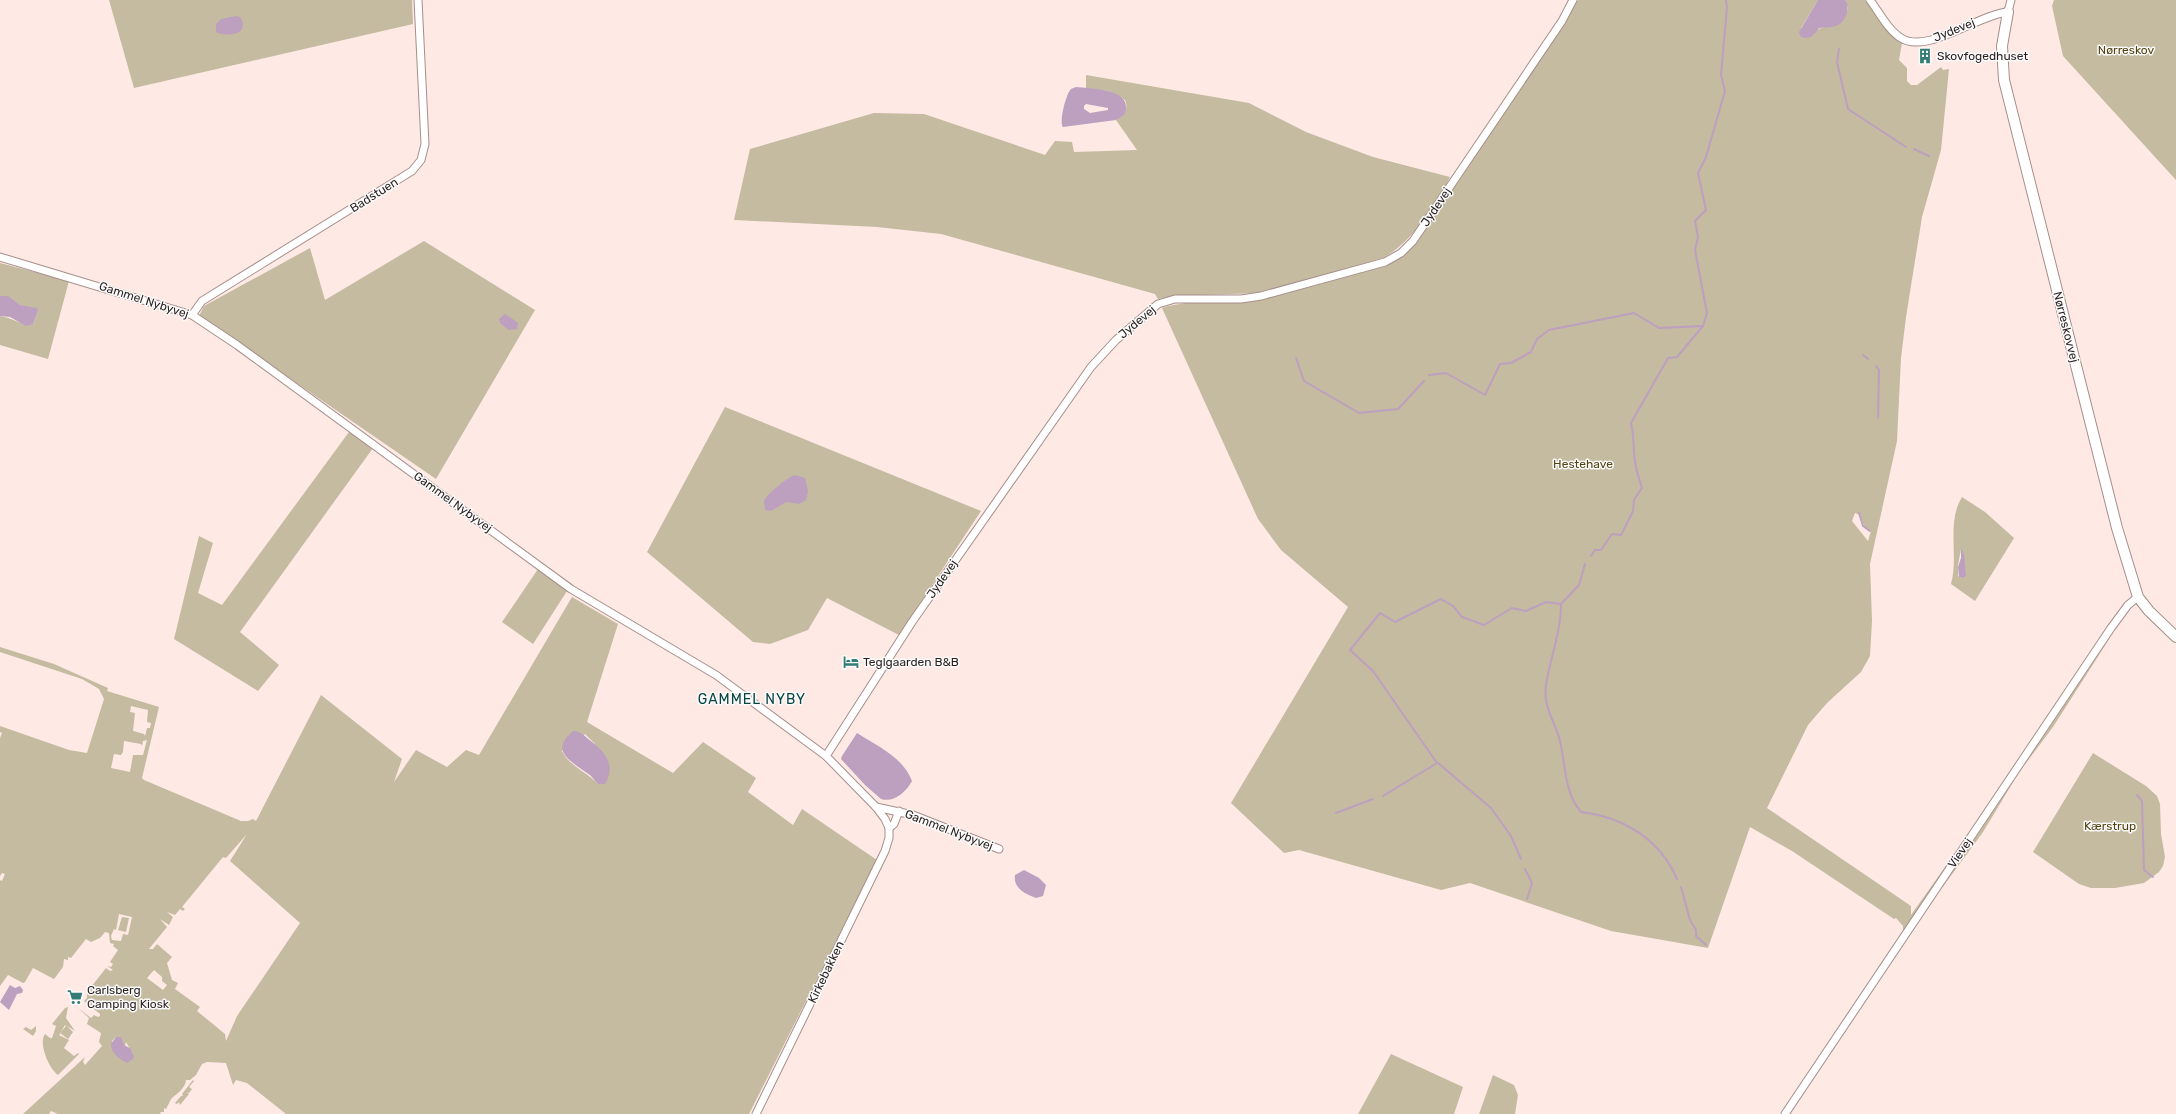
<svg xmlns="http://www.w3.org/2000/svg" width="2176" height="1114" font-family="Rubik,sans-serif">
<rect width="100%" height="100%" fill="#fee9e5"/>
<g fill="#c4bba0" fill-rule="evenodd">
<polygon points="109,0 412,0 413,24 134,88"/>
<path d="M1578,0H1818L1801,28L1805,38C1813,37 1814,30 1821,28C1837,24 1843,27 1848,8L1845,0H1865L1893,37L1902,43L1899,60L1907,68V81L1911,85H1917L1941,67L1943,70L1949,69L1941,150L1922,217L1906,317L1901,358L1897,441L1870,564L1872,621L1870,656L1861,672L1827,703L1808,725L1767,808L1911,906V915L1965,839L1903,931V926L1896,918L1894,919L1792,851L1750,827L1708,948L1611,931L1470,883L1441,890L1299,850L1284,853L1231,803L1348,607L1281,550L1258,519L1162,308C1192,298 1230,304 1263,299L1371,270L1394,262L1402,256L1415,242L1460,179ZM1855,513L1860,515L1865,528L1871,531L1868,541L1852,521Z"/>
<polygon points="2054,0 2176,0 2176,180 2063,56 2052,6"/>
<path d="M1086,75L1249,103L1306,132L1373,157L1450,177C1436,206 1412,242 1383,258L1260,293L1174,296L1158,299L1155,294L941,234L877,227L734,220L750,149L874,113L924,114L1045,155L1055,141L1072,142L1074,152L1137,150L1116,120C1124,116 1129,109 1125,100L1108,91L1086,88Z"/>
<polygon points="424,241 535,310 436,479 199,316 204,306 310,248 325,300"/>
<path d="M0,263L69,281L48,359L0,345V316C14,318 18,325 33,324L38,311C33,305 27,308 20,305C13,302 9,295 0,296Z"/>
<polygon points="725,407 981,511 899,635 827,598 808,630 770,644 753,642 647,552"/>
<polygon points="349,432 373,448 240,632 279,665 258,691 174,639 199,536 213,543 198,593 222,605"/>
<path d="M1962,497L1985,512L2014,538L1975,601L1951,584C1959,556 1946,523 1962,497ZM1961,549L1965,573L1961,578L1958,576V565Z"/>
<polygon points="538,569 567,591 533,644 502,622"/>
<path d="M572,597L618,624L587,722L673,773L703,742L756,778L748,792L793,825L802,809L877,860L749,1114H286L247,1083L236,1080L233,1085L226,1063L207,1062L202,1064L196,1075L190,1080H186C186,1087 177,1094 172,1098C170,1100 167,1108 166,1109L164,1108V1112H160L161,1114H58L51,1111L49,1114H23L85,1057L83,1062L85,1065L102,1046L99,1042L101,1033L87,1024L89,1018L78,1008L91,1018L94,1015L98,1017L100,1016V1014L84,1001L87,998V992L106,968L110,971L113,970L107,966L111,967L113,964L110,962L118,950L113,946L114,944L110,943L109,933L105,932L100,938L91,942L86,939L71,958L68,957V960L64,959L63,967L54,979L33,968L25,982L23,983L8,975L0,986V880L2,881L5,874L2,873L0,876V738L2,733L0,732V726L69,750L87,753L104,699L99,689L82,679L0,652V647L54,664L108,688L107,691L159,707L142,778L144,780L241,821H248L253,819L256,821L321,695L402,759L394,782L416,750L447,767L466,750L479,755ZM131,706L148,710L147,722L151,723L150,728H147L145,736L144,734L133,731L135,713L130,712ZM585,734L595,744L598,784C587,772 569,766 562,751ZM147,740L143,755H133L130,772L111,768L114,754L121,755L123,752L124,741L141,744L142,746L143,741ZM247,834L230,861L300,923L237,1016L226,1041L225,1034L197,1011L200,1007L175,989L178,983L172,980L167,963L172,957L157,944L153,949H149L167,927L160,919L169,925L173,917L167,912L175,915L180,909L183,911L185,909L182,907L223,857L226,858ZM119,914L132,917L128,935L123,934L121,941L112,940L111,936L114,929L116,930ZM154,970L162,977V981L167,985L163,990L147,978ZM116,1037L125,1046L126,1042L133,1054L114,1051L112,1041Z"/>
<polygon points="2113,633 2053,727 2023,767"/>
<polygon points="2093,753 2146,786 2157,796 2160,804 2161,834 2165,857 2163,866 2159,872 2144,883 2115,888 2091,888 2079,884 2033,852"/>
<polygon points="2015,779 1983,832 1942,888"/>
<polygon points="122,917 129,918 126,932 118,930"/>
<path d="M68,1007L66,1018L75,1031L67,1026L73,1032L68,1039L60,1033L66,1026L65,1025L58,1037L59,1035L69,1040L64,1048L74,1056L78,1053L79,1054L58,1075C49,1069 38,1043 45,1034L50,1038H52L56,1026L52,1024L65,1008Z"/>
<polygon points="36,1026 36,1031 33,1036 23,1029 26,1027 31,1030"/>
<polygon points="1391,1054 1463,1087 1454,1114 1358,1114"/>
<polygon points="1493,1075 1514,1085 1518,1095 1515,1114 1479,1114"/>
<polygon points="193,1080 194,1081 189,1087 192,1089 189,1093 186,1092 189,1094 180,1105 179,1102 177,1104 175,1103 181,1096 183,1096 182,1094"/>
</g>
<g fill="#bd9fbf" fill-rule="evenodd">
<path d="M1818,0H1845C1851,7 1846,21 1838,25C1832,28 1825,27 1819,28C1814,35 1810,40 1801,37L1799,32Z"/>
<path d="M236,16L240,17C251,34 228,38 216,32V24L221,19Z"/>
<path d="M1076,87C1089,88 1125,89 1126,106C1127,114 1122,117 1116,120L1063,127C1059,121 1066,94 1071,89ZM1086,104L1108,108V110L1090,113L1084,109V106Z"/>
<polygon points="0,296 8,296 20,305 37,308 38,311 33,324 26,326 10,317 0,316"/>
<polygon points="505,314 518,323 517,329 509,330 500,323 499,319"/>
<path d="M795,475L805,478L808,491L806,500L799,504L786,502L771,511L765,510L764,501C766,495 789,476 795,475Z"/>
<polygon points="1961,548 1964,555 1966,576 1962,578 1959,577 1958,567 1961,558"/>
<path d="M573,731C582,731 585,737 592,742C606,753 616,766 605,784H598C594,780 591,775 587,773C569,760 550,751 573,731Z"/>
<path d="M857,733C877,746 903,757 912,781C906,792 894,803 881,799L865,785L841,759L842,756Z"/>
<path d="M1024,870L1039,878L1046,885L1043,896L1036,898C1025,894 1013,888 1015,875Z"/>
<polygon points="10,985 15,988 20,986 23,990 22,993 17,994 9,1010 0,1002"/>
<path d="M116,1037H121L124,1045L130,1048L134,1056L133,1059L127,1063C120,1059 111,1054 111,1044Z"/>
</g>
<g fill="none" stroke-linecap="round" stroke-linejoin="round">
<g stroke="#bd9fbf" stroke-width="2">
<polyline points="1839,49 1837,62 1848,109 1906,147"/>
<polyline points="1914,149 1929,156"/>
<polyline points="1863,355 1868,359"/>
<polyline points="1296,358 1304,381 1359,413 1398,409 1424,381"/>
<polyline points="1876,366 1879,370 1878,418"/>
<polyline points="1429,375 1446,373 1485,395 1500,364 1511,363 1531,352 1537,339 1549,330 1634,313 1659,328 1703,326 1707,313 1695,250 1698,237 1695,221 1706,210 1698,173 1706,157 1725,91 1721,75 1727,7 1726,0"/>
<polyline points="1859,513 1863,526 1870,531"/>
<path d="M1591,556L1595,550H1601L1612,534L1621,535L1633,511L1634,500L1642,488C1638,476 1634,464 1634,451C1633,439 1634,436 1631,423L1668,358L1677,357L1703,326"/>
<path d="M1561,604C1561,632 1550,659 1546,685C1543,705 1553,719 1559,737C1566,762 1563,791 1581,812C1623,817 1660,839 1677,879"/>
<polyline points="1438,763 1491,808 1511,836 1521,859"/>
<polyline points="2137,795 2142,801 2144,870 2153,877"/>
<polyline points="1383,796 1437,763 1373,671 1350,650 1380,613 1395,622 1441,599 1453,606 1462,617 1484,625 1512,608 1526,611 1546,602 1561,604 1579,585 1585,564"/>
<polyline points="1336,813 1373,799"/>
<polyline points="1525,869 1532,883 1527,899"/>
<polyline points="1681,887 1690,920 1696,930 1696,936 1706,945"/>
</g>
<defs>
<g id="street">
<path d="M1870,0C1879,12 1888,30 1901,38C1927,55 1979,14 2008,12L2011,0"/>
<polyline points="0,257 192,315 237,345 571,589 716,675 826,756 876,807 885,819 889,828 889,838 885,851 756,1114"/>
<polyline points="192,315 202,301 412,171 421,160 425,144 418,0"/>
<polyline points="826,756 912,622 1091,367 1116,340 1158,304 1175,299 1241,299 1261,296 1385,262 1401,253 1413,241 1562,21 1573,0"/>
<polyline points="876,807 913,815 999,849"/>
<polyline points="889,828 894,824 899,811"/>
<polyline points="1785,1114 2111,628 2128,605 2138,597"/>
</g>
<polyline id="secondary" points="2008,12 2002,46 2004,80 2117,528 2138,597 2149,611 2176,637"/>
</defs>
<use href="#street" stroke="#a68e8a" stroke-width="9"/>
<use href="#secondary" stroke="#a68e8a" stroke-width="12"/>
<use href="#street" stroke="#fff" stroke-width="7"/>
<use href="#secondary" stroke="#fff" stroke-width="10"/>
</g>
<defs>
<symbol id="building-bare" viewBox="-9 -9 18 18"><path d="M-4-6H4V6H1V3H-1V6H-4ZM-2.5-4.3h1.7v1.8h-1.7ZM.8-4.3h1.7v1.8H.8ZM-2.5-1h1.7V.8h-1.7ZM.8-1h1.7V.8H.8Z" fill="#337b75" stroke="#fbfbfb" stroke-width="2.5" paint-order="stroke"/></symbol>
<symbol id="hotel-bare" viewBox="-9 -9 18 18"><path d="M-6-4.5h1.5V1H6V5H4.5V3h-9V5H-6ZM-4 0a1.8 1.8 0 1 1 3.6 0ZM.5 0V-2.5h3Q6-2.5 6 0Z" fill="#337b75" stroke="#fbfbfb" stroke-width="2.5" paint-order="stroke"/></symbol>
<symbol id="supermarket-bare" viewBox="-9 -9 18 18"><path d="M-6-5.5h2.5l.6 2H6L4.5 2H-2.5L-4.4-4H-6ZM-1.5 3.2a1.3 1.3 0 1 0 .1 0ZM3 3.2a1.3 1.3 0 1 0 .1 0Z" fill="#337b75" stroke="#fbfbfb" stroke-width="2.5" paint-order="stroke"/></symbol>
</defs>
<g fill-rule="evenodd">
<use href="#building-bare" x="1914" y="45" width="22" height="22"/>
<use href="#hotel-bare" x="840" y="651" width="22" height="22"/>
<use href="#supermarket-bare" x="64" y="986" width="22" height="22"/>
</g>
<g text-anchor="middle" stroke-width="3" stroke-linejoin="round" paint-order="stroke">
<g font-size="12" fill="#291f1e" stroke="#fbfbfb">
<text transform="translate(1954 30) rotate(-22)" y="4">Jydevej</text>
<text transform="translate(374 195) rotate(-32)" y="4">Badstuen</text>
<text transform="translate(1436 207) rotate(-56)" y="4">Jydevej</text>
<text transform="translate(144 300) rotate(18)" y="4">Gammel Nybyvej</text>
<text transform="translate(1137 322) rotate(-40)" y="4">Jydevej</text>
<text transform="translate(2066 327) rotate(76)" y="4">Nørreskovvej</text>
<text transform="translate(453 502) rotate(36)" y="4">Gammel Nybyvej</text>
<text transform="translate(942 579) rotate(-55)" y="4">Jydevej</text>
<text transform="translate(949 830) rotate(21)" y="4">Gammel Nybyvej</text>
<text transform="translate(1960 853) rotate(-56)" y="4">Vievej</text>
<text transform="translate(826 972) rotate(-64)" y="4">Kirkebakken</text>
</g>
<g font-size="12" fill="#524311" stroke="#fbfbfb">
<text x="2126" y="54">Nørreskov</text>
<text x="1583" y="468">Hestehave</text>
<text x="2110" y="830">Kærstrup</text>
</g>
<g font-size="12" fill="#291f1e" stroke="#fbfbfb" text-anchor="start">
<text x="1937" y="60">Skovfogedhuset</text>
<text x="863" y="666">Teglgaarden B&amp;B</text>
<text x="87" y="994">Carlsberg<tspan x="87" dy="14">Camping Kiosk</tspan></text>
</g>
<g font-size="14" letter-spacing="1" fill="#054642" stroke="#fbfbfb">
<text x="752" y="704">GAMMEL NYBY</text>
</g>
</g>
</svg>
